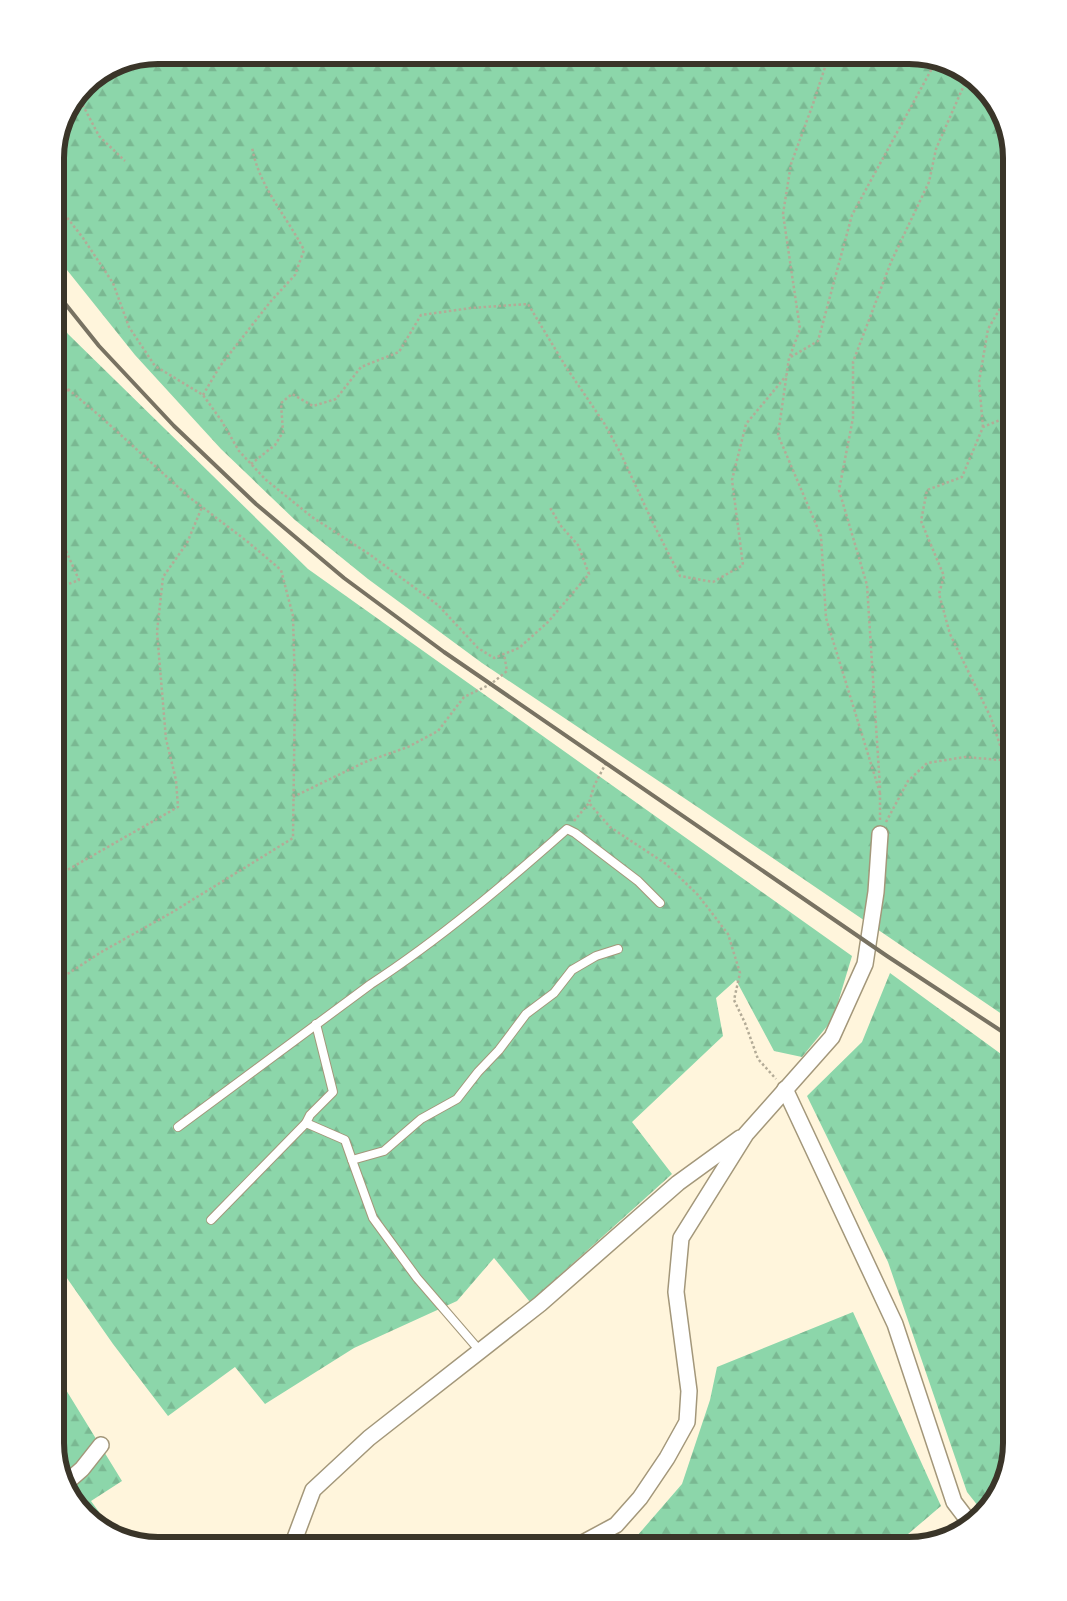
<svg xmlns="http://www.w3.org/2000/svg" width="1067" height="1601" font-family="Commissioner,sans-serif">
<defs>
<pattern id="forest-firs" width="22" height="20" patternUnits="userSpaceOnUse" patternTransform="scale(1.25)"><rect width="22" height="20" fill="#8cd6aa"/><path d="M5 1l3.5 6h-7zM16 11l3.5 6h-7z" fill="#7ab892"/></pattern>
</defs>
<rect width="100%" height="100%" fill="#fff5dc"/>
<g fill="url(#forest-firs)">
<polygon points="158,55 916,55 961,69 998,107 1012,158 1012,1021 699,808 482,663 368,579 295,520 221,449 135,355 55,255 55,151 63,118 85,85 119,63"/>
<polygon points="55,315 68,334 308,569 852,956 833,1019 802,1057 774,1051 736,980 716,998 723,1036 632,1122 672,1174 530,1302 494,1258 457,1301 354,1348 265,1404 235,1367 168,1416 113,1344 55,1261"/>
<polygon points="890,973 1012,1062 1012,1444 998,1495 982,1511 967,1492 888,1262 807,1096 862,1042"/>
<polygon points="853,1312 941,1506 894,1546 616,1546 637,1536 682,1484 710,1400 717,1367"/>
<polygon points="55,1372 122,1481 91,1501 115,1534 101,1529 69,1494 55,1443"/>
</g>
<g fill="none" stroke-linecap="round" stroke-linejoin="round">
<defs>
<g id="lane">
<polyline points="316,1024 333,1092 310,1115 306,1123 345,1140 352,1160"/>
<path d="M178,1127L371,984C440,939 506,883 567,829L575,833L638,881L660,903"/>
<polyline points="211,1220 306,1123"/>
<polyline points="480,1351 417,1278 373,1218 352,1160 384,1151 421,1119 457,1099 478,1072 499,1050 526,1014 554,993 572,970 596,956 618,949"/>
</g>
<g id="street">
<polyline points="785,1089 895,1324 954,1502 970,1523"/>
<polyline points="66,1483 82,1469 101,1445"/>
<polyline points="292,1546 313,1490 369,1438 540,1304 678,1183 740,1138"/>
<polyline points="577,1546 616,1525 640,1498 667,1458 687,1422 689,1391 676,1292 681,1238 746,1134 832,1037 865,964 876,892 880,834"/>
</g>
</defs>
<use href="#lane" stroke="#a3977a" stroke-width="10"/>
<use href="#street" stroke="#a3977a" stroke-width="18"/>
<g stroke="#b3ab97" stroke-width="2.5" stroke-dasharray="2.5 2.5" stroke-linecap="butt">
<polyline points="78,96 99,136 125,161"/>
<polyline points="55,202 83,238 113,283 129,327 155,366 203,395 221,420 239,451 265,479 312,517 369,554 438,605 478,648 494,658 519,648 548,622 589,574 578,545 561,526 549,506"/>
<polyline points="790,356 800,329 783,214 791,164 813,104 829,55"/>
<path d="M203,395L220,366L271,301L295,275L304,250C286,215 259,187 252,147"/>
<polyline points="55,407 69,389"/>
<polyline points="983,427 979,382 988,329 1012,288"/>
<polyline points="251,464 275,445 283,432 281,403 292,394 313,406 336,399 361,367 399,352 421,315 471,308 528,304 566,367 604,423 620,452 653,523 680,576 713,582 743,565 732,480 746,424 786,376"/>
<polyline points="55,589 79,580 55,526"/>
<polyline points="1005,760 991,718 950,634 939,594 944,576 921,521 927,490 962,477 983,427 1012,415"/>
<polyline points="606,763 594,786 589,803 610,827 666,864 698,895 728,934 740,973 734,1000 745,1023 758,1059 776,1079"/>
<polyline points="880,788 867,585 839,490 853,418 853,362 891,262 929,182 936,149 968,76"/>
<polyline points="880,793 826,618 821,536 778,435 789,358 818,341 852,215 936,61"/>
<polyline points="293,797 365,762 408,747 438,731 464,697 491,684 507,671 504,654"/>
<polyline points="880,820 880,793"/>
<polyline points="574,821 589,803"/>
<polyline points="886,822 908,781 927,763 965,757 1012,761"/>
<polyline points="55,877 178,807 176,780 166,739 157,632 163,577 187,543 202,507"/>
<polyline points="55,982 103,951 171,913 293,838 295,689 293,616 281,570 248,542 189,497 101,417 55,378"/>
<polyline points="55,1110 60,1097 55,1081"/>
</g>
<use href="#lane" stroke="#fff" stroke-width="8"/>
<use href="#street" stroke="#fff" stroke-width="15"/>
<polyline stroke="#787262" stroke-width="4" points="55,291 99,346 174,426 256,504 344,578 444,652 887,956 1012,1038"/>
</g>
<path d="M0 0H1067V1601H0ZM158 64H909A94 94 0 0 1 1003 158V1443A94 94 0 0 1 909 1537H158A94 94 0 0 1 64 1443V158A94 94 0 0 1 158 64Z" fill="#fff" fill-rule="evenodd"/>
<path fill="none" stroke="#3a3529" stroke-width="6" d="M158 64H909A94 94 0 0 1 1003 158V1443A94 94 0 0 1 909 1537H158A94 94 0 0 1 64 1443V158A94 94 0 0 1 158 64Z"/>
</svg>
